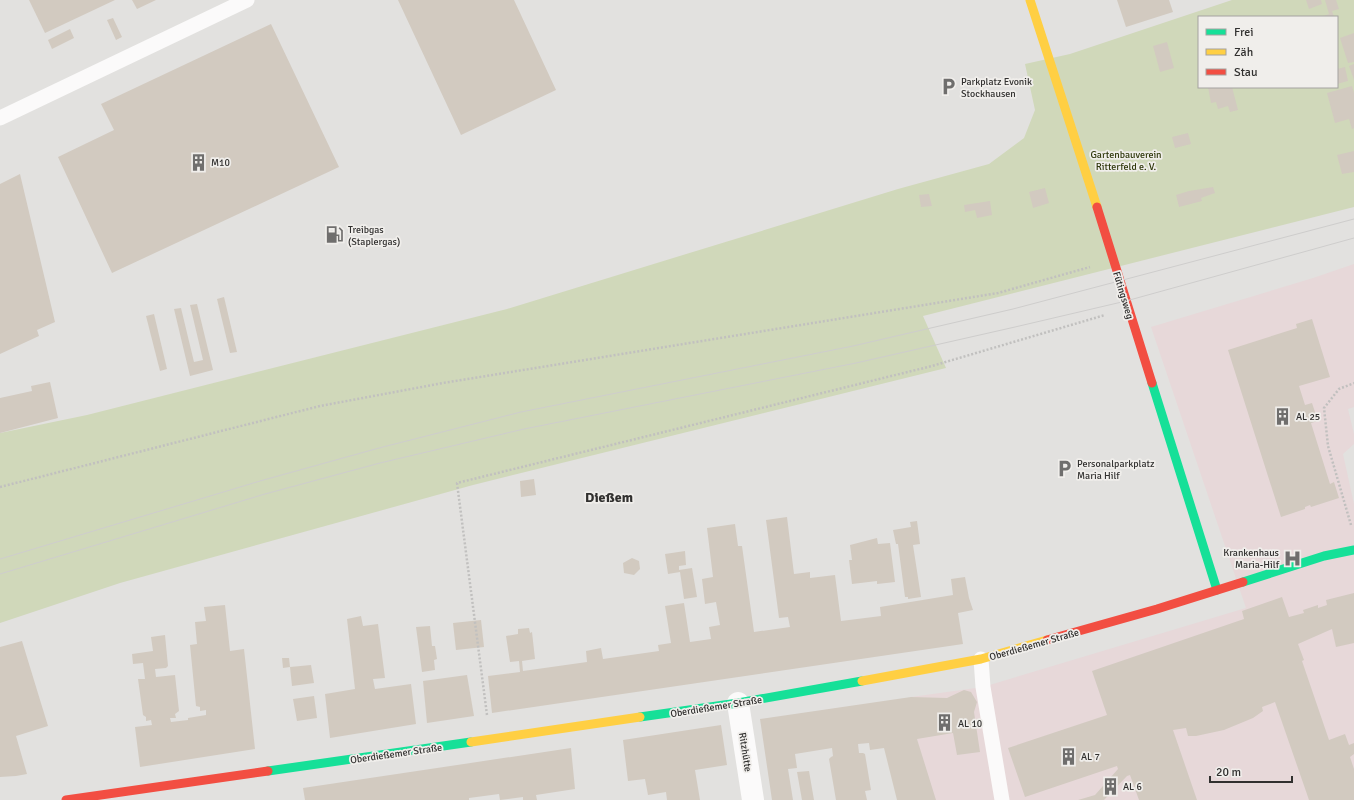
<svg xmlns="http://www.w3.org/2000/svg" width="1354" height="800" font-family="Signika,sans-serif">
<rect width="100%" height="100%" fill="#e2e1df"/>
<polygon fill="#e7d8d9" points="1354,264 1354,407 1348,409 1354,434 1354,444 1343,454 1354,504 1354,800 934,800 917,739 911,697 983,687 1246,608 1151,327 1313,278"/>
<path fill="#d0d8ba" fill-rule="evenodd" d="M1232,0H1354V207L923,316L946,368L473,485L120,583L0,623V433L87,415L507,309L898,189L989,164L1024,138L1035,110L1025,64L1070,54ZM1199,17H1337V87H1199Z"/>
<g fill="#d2cac0">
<polygon points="29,0 115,0 45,33"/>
<polygon points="132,0 156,0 137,9"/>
<polygon points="398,0 514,0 556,90 461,135"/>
<polygon points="1117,0 1169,0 1173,12 1126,27"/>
<polygon points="1306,0 1321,0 1322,4 1309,9"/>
<polygon points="1325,0 1336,0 1339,9 1332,11 1334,17 1321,17 1329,14"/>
<polygon points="113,18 122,37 116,40 107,20"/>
<polygon points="271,24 339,167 112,273 58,157 114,130 101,104"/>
<polygon points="70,29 74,38 52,49 48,40"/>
<polygon points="1354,33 1354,62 1348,63 1340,38"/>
<polygon points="1167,42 1174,68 1160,72 1153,46"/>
<polygon points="1354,64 1354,80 1349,66"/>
<polygon points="1345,67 1348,81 1337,84 1337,69"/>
<polygon points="1352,86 1354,93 1354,128 1352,129 1349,119 1335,123 1327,93"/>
<polygon points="1208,87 1232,87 1238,110 1230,112 1228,106 1218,109 1216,102 1211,103"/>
<polygon points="1188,133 1191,144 1175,148 1172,137"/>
<polygon points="1354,151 1354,172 1342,174 1337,155"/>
<polygon points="20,174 55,322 37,330 39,336 0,354 0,184"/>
<polygon points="1213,187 1215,193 1201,198 1202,201 1179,207 1176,195 1189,191"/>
<polygon points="1045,188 1049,203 1033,208 1029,192"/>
<polygon points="929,194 932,206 921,207 919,195"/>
<polygon points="990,201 992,215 977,218 975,210 965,212 964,205"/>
<polygon points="224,297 237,352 230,353 217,299"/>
<polygon points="197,304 213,370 190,376 174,309 181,308 194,362 203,360 190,305"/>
<polygon points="154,314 167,369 160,371 146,316"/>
<polygon points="1312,319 1330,377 1299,386 1305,405 1312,403 1318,421 1311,423 1330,484 1334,482 1339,498 1311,507 1310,505 1305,507 1305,509 1281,517 1228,350 1297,328 1296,324"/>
<polygon points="50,382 58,418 0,433 0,398 32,391 31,386"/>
<polygon points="534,479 536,495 521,497 520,481"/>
<polygon points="787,517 794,574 810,572 810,578 835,575 841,621 881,616 880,607 953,595 951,579 965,577 969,598 973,610 958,613 963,644 492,713 488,676 520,672 519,661 510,662 506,636 518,634 518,629 529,628 530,633 532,632 535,659 522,661 523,671 587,662 586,651 601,648 603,659 659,651 658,645 671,643 665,606 684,603 690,642 711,639 709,627 720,625 716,602 705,604 702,579 713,577 707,528 735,524 738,546 742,546 754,632 790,627 788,617 779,618 766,520"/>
<polygon points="917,521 920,544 913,545 921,597 908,599 908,597 905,597 898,544 896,544 893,530 911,527 910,522"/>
<polygon points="877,538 878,544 890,543 895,582 877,584 877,581 852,584 849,560 852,560 850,545"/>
<polygon points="685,551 686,565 679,566 679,570 692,568 697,597 684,599 680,572 668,574 665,554"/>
<polygon points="632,558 639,561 640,569 634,575 624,573 623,563"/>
<polygon points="1354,593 1354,643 1336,647 1332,629 1298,644 1304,660 1302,661 1329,740 1345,734 1349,745 1354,743 1354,754 1350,757 1354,769 1354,800 1309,800 1275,702 1262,707 1263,711 1253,718 1224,730 1196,736 1188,736 1186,728 1173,730 1197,800 1139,800 1130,775 1127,776 1104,800 1078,800 1095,795 1118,769 1117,766 1025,797 1008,748 1107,715 1092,671 1244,619 1242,611 1282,597 1289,617 1304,613 1303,610 1318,605 1318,608 1327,605 1326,600"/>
<polygon points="225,605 230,651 244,649 255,749 140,767 135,727 152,725 151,720 146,721 146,717 143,715 138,679 145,679 143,663 133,664 132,654 153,651 151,637 165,635 168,666 166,668 155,669 156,677 175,675 179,711 175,714 176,718 170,718 171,722 188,720 188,718 206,715 206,710 200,711 200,707 196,706 190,645 197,644 195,622 206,621 204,607"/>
<polygon points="361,616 363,626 378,624 385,678 373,679 375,689 411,684 416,724 330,738 325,694 355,689 347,619"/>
<polygon points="481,620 484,647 456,650 453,623"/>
<polygon points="430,626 432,646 435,646 437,659 434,660 435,670 422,672 416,627"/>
<polygon points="22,641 48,726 16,736 27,774 16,776 0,777 0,647"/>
<polygon points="282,658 289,658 290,667 283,668"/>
<polygon points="311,665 314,683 292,686 290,667"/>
<polygon points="467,675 474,716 427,723 423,681"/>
<polygon points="964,690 971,692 977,702 974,712 980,752 957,755 953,733 917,739 936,800 897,800 884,748 870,750 869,743 858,744 859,753 863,753 865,754 871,790 865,791 867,800 836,800 829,759 831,757 833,756 832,748 795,754 797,768 788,769 793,800 772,800 760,719 911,697 947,698"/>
<polygon points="314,696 317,718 297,721 293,699"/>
<polygon points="721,725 727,765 695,770 700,800 667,800 666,792 648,795 645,779 628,781 623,740"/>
<polygon points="571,748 575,789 536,795 537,800 523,800 523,797 500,800 499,794 469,798 469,800 305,800 303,788"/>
<polygon points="809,771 814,800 802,800 797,772"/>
</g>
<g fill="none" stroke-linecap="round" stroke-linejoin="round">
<g stroke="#c1c0bf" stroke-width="2.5" stroke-dasharray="2 2" stroke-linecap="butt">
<polyline points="0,487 320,406 443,383 998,293 1090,267"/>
<polyline points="1351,525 1328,446 1324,408 1339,389 1354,383"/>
<polyline points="487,715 457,483 932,366 1105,315"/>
</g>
<g stroke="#fbfafa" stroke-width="15">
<polyline points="0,118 247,0"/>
<polyline points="981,659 983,687 1002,800"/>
</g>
<polyline stroke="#fbfafa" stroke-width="22" points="738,703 753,800"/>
<g stroke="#16e098" stroke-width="9">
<polyline points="1152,383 1217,590"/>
<polyline points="1243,582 1324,556 1354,550"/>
<polyline points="640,717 738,703 862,681"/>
<polyline points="268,771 471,742"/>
</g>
<g stroke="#ffcf43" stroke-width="9">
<polyline points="1030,0 1097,207"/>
<polyline points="862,681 981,659 1047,640"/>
<polyline points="471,742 640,717"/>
</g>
<g stroke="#f24e42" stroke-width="9">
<polyline points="1097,207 1152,383"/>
<polyline points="1047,640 1157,609 1243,582"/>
<polyline points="66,800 268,771"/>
</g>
<g stroke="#cecdcc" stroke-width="1">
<polyline points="0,559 260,481 379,448 521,412 853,346 1013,309 1354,219"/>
<polyline points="0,574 265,494 380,463 524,429 856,363 1015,327 1126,301 1354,238"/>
</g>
</g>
<defs>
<symbol id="parking-bare" viewBox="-9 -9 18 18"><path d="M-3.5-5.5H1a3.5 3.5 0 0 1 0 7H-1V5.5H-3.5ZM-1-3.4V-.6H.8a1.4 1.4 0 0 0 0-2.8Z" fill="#6f6e6d" stroke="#f0eeeb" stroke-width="2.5" paint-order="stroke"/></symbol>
<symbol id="building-bare" viewBox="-9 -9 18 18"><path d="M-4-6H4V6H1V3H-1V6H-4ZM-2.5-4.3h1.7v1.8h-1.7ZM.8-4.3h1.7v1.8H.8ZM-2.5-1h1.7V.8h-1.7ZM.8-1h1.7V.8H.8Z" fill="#6f6e6d" stroke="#f0eeeb" stroke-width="2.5" paint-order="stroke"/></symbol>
<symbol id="fuel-bare" viewBox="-9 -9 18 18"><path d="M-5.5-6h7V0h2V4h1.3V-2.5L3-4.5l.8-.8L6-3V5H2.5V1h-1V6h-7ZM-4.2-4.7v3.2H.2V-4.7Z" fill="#6f6e6d" stroke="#f0eeeb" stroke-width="2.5" paint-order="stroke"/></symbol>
<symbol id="hospital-bare" viewBox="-9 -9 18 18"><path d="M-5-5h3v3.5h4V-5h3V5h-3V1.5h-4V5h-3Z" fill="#6f6e6d" stroke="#f0eeeb" stroke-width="2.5" paint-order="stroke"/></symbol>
</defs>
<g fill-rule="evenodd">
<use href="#parking-bare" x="936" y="74" width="25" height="25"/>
<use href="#building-bare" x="186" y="150" width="25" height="25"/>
<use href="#fuel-bare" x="322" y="222" width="25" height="25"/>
<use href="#building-bare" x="1270" y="404" width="25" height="25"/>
<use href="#parking-bare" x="1052" y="456" width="25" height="25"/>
<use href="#hospital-bare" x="1280" y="546" width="25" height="25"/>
<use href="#building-bare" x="932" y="710" width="25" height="25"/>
<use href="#building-bare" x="1056" y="744" width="25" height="25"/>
<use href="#building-bare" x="1098" y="774" width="25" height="25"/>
</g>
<g text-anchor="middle" stroke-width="3.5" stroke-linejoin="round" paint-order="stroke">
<g font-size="10" fill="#31302f" stroke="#f0eeeb" text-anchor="start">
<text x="961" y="85">Parkplatz Evonik<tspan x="961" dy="12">Stockhausen</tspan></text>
<text x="211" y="166">M10</text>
<text x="348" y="233">Treibgas<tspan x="348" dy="12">(Staplergas)</tspan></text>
<text x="1296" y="420">AL 25</text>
<text x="1077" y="467">Personalparkplatz<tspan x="1077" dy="12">Maria Hilf</tspan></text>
<text x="1279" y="556" text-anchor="end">Krankenhaus<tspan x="1279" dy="12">Maria-Hilf</tspan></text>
<text x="958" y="727">AL 10</text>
<text x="1081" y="760">AL 7</text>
<text x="1123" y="790">AL 6</text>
</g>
<g font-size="10" fill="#2f380b" stroke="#f0eeeb">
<text x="1126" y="158">Gartenbauverein<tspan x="1126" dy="12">Ritterfeld e. V.</tspan></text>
</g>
<g font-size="10" fill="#31302f" stroke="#f0eeeb">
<text transform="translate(1124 295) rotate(73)" y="4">Fütingsweg</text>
<text transform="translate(1034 644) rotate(-16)" y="4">Oberdießemer Straße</text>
<text transform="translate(716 706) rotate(-9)" y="4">Oberdießemer Straße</text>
<text transform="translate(746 752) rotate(81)" y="4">Ritzhütte</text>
<text transform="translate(396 753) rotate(-8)" y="4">Oberdießemer Straße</text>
</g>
<g font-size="14" font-weight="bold" fill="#31302f" stroke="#f0eeeb">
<text x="609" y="502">Dießem</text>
</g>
</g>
<rect x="1198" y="16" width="140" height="72" fill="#f0eeeb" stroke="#a4a2a0"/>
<rect x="1206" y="29" width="20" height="6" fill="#16e098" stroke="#a4a2a0"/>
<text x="1234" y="36" font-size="12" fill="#31302f">Frei</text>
<rect x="1206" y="49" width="20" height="6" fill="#ffcf43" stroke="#a4a2a0"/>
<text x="1234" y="56" font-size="12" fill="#31302f">Zäh</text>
<rect x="1206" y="69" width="20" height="6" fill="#f24e42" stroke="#a4a2a0"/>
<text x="1234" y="76" font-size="12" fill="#31302f">Stau</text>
<path d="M1210 776v6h82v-6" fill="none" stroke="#31302f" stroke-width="2"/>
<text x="1216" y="776" font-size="12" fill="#31302f" stroke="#f0eeeb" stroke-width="3" paint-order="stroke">20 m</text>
</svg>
